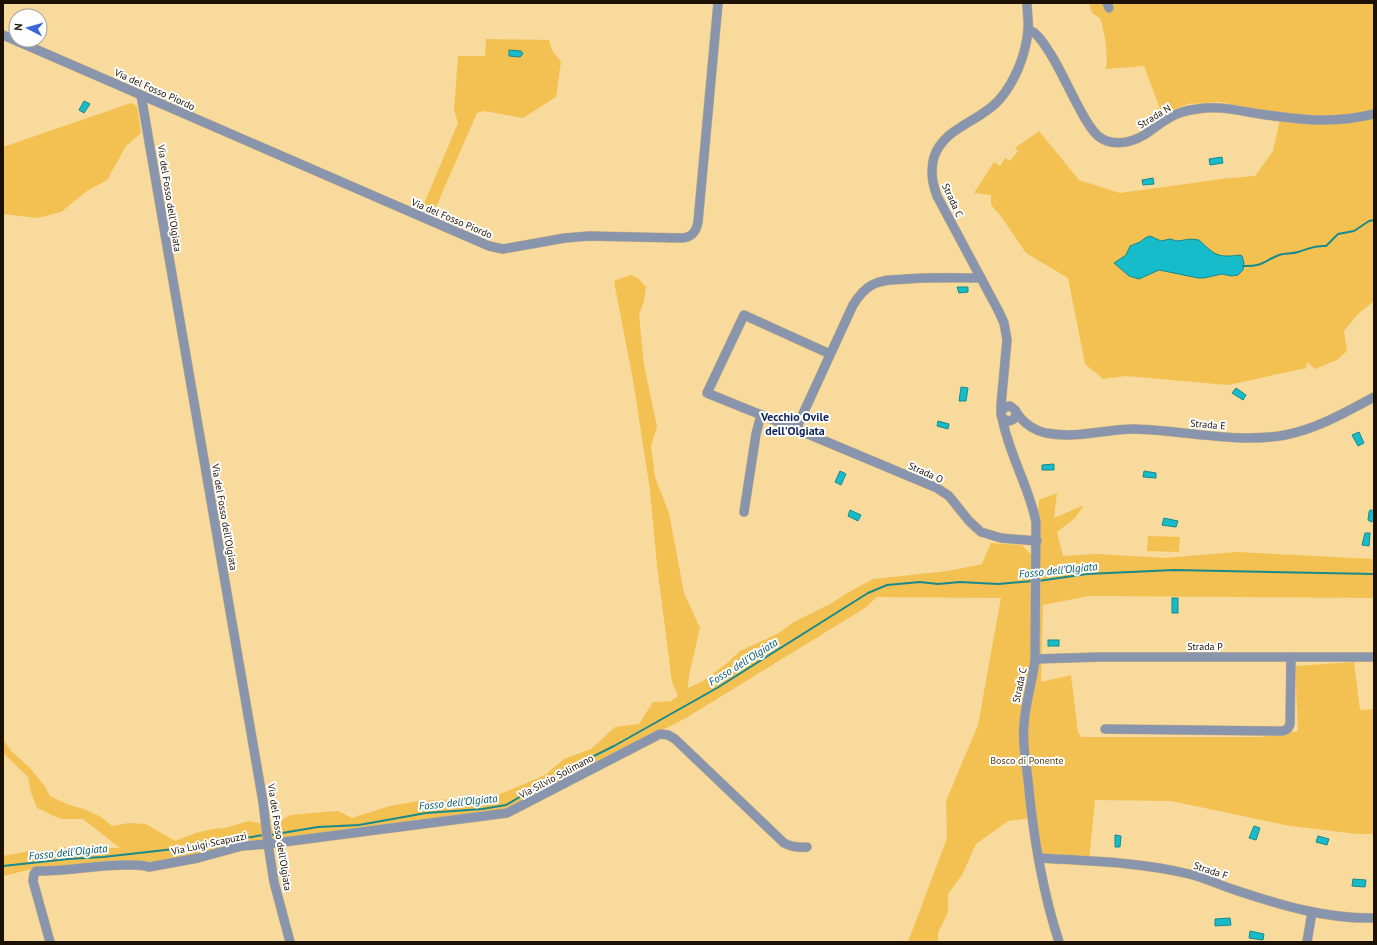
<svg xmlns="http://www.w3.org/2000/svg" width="1377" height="945" font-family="'PT Sans',sans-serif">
<rect width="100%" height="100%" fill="#f8da9c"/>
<g fill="#f3c152">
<path d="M1089,3H1374V301L1359,313L1344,331L1347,351L1337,360L1315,369L1307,362L1306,368L1228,385L1126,376L1103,379L1085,364L1068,278L1026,253L1000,215L991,205V195L974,193L994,162L1000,166L1005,158L1010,161L1018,151L1015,148L1039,131L1079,180L1120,193L1222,179L1252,176H1255L1273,151L1281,115L1220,102L1188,104L1162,114L1144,66L1106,69C1108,51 1105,34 1100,18L1092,13Z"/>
<polygon points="486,39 549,40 552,50 561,62 556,97 523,118 484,111 477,113 432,216 421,211 458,123 454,110 458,56 485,56"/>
<polygon points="131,103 137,106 141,133 126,146 107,180 87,191 61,212 38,218 3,214 3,147"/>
<polygon points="630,275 638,278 646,287 644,301 639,315 644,365 657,427 651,446 655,477 669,513 684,593 700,628 689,675 688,688 703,681 726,664 740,651 777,634 794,622 832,603 849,592 873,579 948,571 982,564 991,543 1022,545 1033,557 1039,500 1057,493 1054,518 1084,505 1075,518 1057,532 1063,556 1098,554 1165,558 1236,552 1374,559 1374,598 1089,596 1043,605 1041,682 1071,675 1078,732 1081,737 1260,737 1298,731 1295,666 1354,662 1360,710 1374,709 1374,834 1358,834 1290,826 1171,801 1095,800 1089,860 1039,858 1032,818 1008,821 976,844 962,875 948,894 948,912 938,933 938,942 908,942 947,838 946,801 978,725 1001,598 877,597 865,608 686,718 507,810 271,841 236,843 173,860 32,869 3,876 3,856 30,851 47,852 65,847 95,845 111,848 120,848 83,819 61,819 37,808 31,793 28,777 3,753 3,739 11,751 30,768 44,785 50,796 69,805 84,809 101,817 112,826 129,823 146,824 175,841 196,833 213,829 225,828 249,821 272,826 290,815 312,813 338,811 352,818 390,806 418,801 474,798 491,798 545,775 564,759 591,749 615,727 639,724 653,702 671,701 678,696 672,682 657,566 650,490 633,380 614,281"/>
<polygon points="1148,536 1180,537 1179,552 1147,551"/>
</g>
<g fill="#17bcca" stroke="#18898d">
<polygon points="509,50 521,51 523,54 520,57 509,56"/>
<polygon points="84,101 90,104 84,113 79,110"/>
<polygon points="1222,157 1223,163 1210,165 1209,159"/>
<polygon points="1153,178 1154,184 1143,185 1142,180"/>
<path d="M1150,236L1161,241L1170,239L1177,241L1191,239L1199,240C1215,255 1217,258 1240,255L1242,256L1244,263L1243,270L1238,275L1231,276L1222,274L1204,278H1198L1159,270L1139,279L1129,276L1114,263L1126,255L1130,246L1140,242L1145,238Z"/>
<polygon points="957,287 968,287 968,292 959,293"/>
<polygon points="961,387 968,388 966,401 959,401"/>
<polygon points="1236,388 1246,395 1243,400 1232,393"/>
<polygon points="938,421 949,424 948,429 937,426"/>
<polygon points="1359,432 1364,443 1358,446 1352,435"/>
<polygon points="1054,464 1054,470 1042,470 1042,465"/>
<polygon points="840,471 846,474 841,485 835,482"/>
<polygon points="1144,471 1156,473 1156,478 1143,477"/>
<polygon points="850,510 861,515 858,521 848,516"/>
<polygon points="1370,510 1372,510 1374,512 1374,520 1371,522 1368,520 1369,512"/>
<polygon points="1164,518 1178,521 1176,527 1162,525"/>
<polygon points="1365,533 1370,533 1369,546 1362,545"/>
<rect x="1172" y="598" width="6" height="15"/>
<rect x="1048" y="640" width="11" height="6"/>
<polygon points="1254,826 1260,828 1256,840 1249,838"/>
<polygon points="1115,835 1121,836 1120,847 1115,847"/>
<polygon points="1318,836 1329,839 1327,845 1316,842"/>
<polygon points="1353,879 1366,880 1365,887 1352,886"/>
<polygon points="1230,918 1231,925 1215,926 1215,919"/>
<polygon points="1250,931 1264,934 1263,940 1249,938"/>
</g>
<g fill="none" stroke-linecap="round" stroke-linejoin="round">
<g stroke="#18898d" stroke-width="2">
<path d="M1243,266C1262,267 1264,261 1279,255C1285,253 1292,254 1298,252C1310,249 1312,245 1326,246L1338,234L1354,231L1369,221L1374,220"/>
<polyline points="1038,581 1087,574 1174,570 1374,574"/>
<polyline points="270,835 318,827 359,825 426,813 482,809 506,805 566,770 614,746 717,688 868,593 887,585 920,582 938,584 960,582 998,584 1033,581"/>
<polyline points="3,866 68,859 103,857 192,847 263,835"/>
</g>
<defs>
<g id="minor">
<polyline points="1107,3 1109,8"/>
<path d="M1028,29C1039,34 1043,43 1050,53C1060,69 1068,87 1077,104C1083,115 1089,128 1098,136C1111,147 1131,143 1144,135C1152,130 1160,123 1169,118C1177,113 1188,110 1197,109C1218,105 1240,111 1260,114C1302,120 1332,124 1374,114"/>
<path d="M3,35L489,246L503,249L565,238L589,236L680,238C691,238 696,233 698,222L718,3"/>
<polyline points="141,95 263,802 268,844 274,882 290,942"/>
<polyline points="830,354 744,315 707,393 796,429 937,488 949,496 969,521 981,532 1001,538 1037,541"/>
<path d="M1015,410C1022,422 1033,430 1046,433C1076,439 1105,429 1134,429C1182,430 1238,444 1285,435C1317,429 1346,412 1374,397"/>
<path d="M1001,412L1005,407L1010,406L1015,410C1017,416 1015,420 1009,421L1003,419L1001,415V405L1007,340L1004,323L998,310L937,196C932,183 930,171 934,157C944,127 980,122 999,100C1015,82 1026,54 1028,30C1029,21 1027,12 1027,3"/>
<path d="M1002,417C1008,453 1029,486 1036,522L1035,659C1033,681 1025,703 1024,725C1022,743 1026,762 1028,780C1033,834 1042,890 1059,942"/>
<path d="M796,429L853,305C858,297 864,289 872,285C882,279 895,280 906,279C931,277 956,278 981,278"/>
<polyline points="744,512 756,434 761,415"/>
<polyline points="1035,659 1101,657 1374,657"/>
<path d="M1105,729L1272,731C1279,731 1288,733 1290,724L1291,657"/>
<path d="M1039,858C1089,861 1140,862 1189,874C1205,878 1220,885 1235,890C1280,905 1326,919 1374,918"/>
<path d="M50,942L33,881L34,874L36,871C66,872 94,865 124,865C132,865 141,864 149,867L198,858L242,846L268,844L507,813L660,734L668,735L675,739L784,843C792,847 799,848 807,847"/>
<polyline points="1307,942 1312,912"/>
</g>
</defs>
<use href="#minor" stroke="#d0b680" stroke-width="10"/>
<use href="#minor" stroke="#8995ad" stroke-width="9"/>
</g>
<g text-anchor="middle" stroke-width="4" stroke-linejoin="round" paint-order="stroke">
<g font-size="10" fill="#1c1100" stroke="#fefefe">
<text transform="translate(155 89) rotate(24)" y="4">Via del Fosso Piordo</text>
<text transform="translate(1154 116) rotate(-31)" y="4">Strada N</text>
<text transform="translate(170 198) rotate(81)" y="4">Via del Fosso dell'Olgiata</text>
<text transform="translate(953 200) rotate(65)" y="4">Strada C</text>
<text transform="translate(452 218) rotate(23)" y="4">Via del Fosso Piordo</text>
<text transform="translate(1208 424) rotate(5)" y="4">Strada E</text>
<text transform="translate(926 472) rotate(24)" y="4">Strada O</text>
<text transform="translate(225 517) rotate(80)" y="4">Via del Fosso dell'Olgiata</text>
<text x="1205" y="650">Strada P</text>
<text transform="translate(1019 685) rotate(-78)" y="4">Strada C</text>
<text transform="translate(556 776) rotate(-28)" y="4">Via Silvio Solimano</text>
<text transform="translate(280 837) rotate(81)" y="4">Via del Fosso dell'Olgiata</text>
<text transform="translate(209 843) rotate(-12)" y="4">Via Luigi Scapuzzi</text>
<text transform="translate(1211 870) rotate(18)" y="4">Strada F</text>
</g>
<g font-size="10" fill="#57420e" stroke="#fefefe">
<text x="1027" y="764">Bosco di Ponente</text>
</g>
<g font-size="11" font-style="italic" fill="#005960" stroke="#fefefe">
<text transform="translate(1058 570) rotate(-6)" y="4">Fosso dell’Olgiata</text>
<text transform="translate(743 662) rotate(-32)" y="4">Fosso dell’Olgiata</text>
<text transform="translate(458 802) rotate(-6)" y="4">Fosso dell’Olgiata</text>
<text transform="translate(68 852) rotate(-6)" y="4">Fosso dell'Olgiata</text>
</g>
<g font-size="12" font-weight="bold" fill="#0f245a" stroke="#fefefe">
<text x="795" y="421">Vecchio Ovile<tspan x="795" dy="14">dell'Olgiata</tspan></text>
</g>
</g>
<rect width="1377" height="945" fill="none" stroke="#1c1100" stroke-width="8"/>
<g transform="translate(28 28) rotate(276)"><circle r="19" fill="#fefefe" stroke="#a49f98"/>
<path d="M0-3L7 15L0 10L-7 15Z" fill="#3865d5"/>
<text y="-6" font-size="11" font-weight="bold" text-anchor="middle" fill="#1c1100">N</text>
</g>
</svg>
